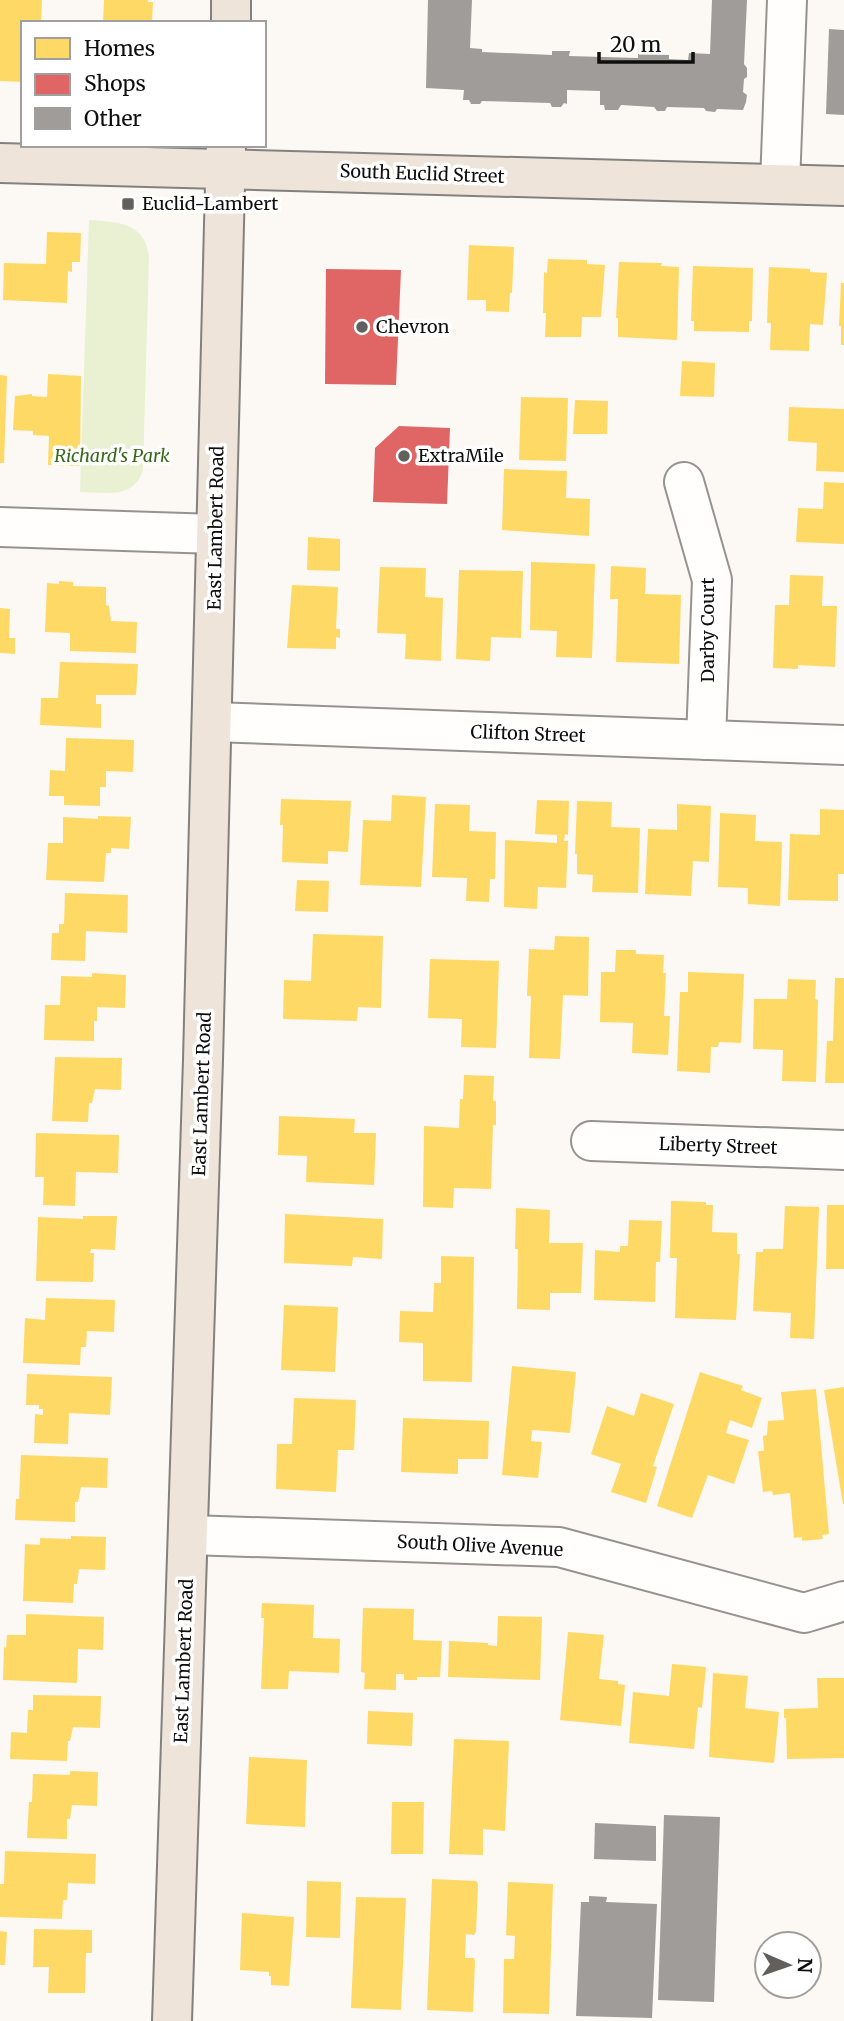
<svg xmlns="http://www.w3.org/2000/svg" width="844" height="2021" font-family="Merriweather,serif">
<rect width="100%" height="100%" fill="#fcf8f4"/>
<path fill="#eaf1d2" d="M89,220C118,222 145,222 149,257L143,470C133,500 107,492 80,492Z"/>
<g fill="#ffd966">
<polygon points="0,0 42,0 41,23 23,23 23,82 0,81"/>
<polygon points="104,0 148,0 148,2 153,2 152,23 103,23"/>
<polygon points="47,232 81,233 80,262 72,262 72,272 68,271 67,303 3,300 4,263 46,264"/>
<polygon points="469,245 514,247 512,293 510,293 509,312 486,311 486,300 467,300"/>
<polygon points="548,259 587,260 587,264 605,265 601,317 582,317 581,337 545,337 546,313 543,313 544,272 547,273"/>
<polygon points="619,262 662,263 661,266 679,267 677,340 618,337 618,318 616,318"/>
<polygon points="693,266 753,268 752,321 749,321 749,332 694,331 694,321 691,321"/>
<polygon points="769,267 810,269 810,272 827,273 823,325 810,324 809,351 770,350 771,323 767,323"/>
<polygon points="841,283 844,283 844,345 841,345 841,326 839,326"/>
<polygon points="682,361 715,363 714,397 680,396"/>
<polygon points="48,374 81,376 80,466 48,465 49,436 33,435 33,431 13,430 15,396 32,394 32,396 47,397"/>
<polygon points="0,375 7,376 4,463 0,463"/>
<polygon points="521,397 568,398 566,461 519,460"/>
<polygon points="575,400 608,401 607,434 573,434"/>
<polygon points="789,407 844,409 844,472 816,471 817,443 788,441"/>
<polygon points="504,469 567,471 566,498 590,499 589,536 502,530"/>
<polygon points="824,482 844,483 844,544 796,542 798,508 823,509"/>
<polygon points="308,537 340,539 340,571 307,570"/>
<polygon points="531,562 595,564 592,658 556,657 557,631 530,630"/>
<polygon points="611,566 646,568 645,594 681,595 679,664 616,662 618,599 610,599"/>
<polygon points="380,567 426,568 425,597 443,598 441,661 405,659 406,634 377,633"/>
<polygon points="459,570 523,571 521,638 491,637 490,661 456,659"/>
<polygon points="790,575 823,576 822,606 837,606 835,667 798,665 798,669 773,668 775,605 789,605"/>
<polygon points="59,581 73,582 73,586 106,587 106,605 109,606 111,621 137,622 136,653 70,651 70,633 45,632 47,583 59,584"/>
<polygon points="292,585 338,587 336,629 340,629 340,638 336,637 336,649 287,648"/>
<polygon points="0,608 10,609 9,638 15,638 15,654 0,653"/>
<polygon points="60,662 138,664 136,695 96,695 96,704 101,704 101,728 40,725 41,698 58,698"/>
<polygon points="66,738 134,740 133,772 106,771 106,787 100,787 100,806 64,805 64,796 49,796 50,770 65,771"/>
<polygon points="392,795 426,797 421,887 360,885 363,820 391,821"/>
<polygon points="281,799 351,801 348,852 328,851 328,864 282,862 283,825 280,825"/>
<polygon points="537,800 569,801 568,835 565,834 564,841 568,841 566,888 538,887 537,909 504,907 505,840 557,843 557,835 535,834"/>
<polygon points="577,801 612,802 611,827 640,828 638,893 592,892 593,875 577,874 577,854 575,854"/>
<polygon points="435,804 470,805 469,831 496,832 495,879 490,879 489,902 466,901 467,878 432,877"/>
<polygon points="677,804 711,806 709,862 693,861 691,896 645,894 648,829 677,830"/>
<polygon points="820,809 844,810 844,874 838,874 838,901 788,900 790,834 820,835"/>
<polygon points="720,813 756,815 755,841 782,842 780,906 748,904 748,888 718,887"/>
<polygon points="98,816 131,817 129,849 111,848 111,853 106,853 104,882 46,880 48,843 63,843 63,817 98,819"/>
<polygon points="297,880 329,881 328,912 295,911"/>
<polygon points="65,893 128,895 127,933 86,931 85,961 51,960 52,933 59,933 59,924 64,924"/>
<polygon points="313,934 383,936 381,1008 358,1007 357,1021 283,1019 284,980 311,981"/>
<polygon points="555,936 589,937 588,996 563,995 560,1059 529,1058 531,996 527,996 529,949 554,950"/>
<polygon points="616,950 636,950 636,954 664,955 663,973 666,973 664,1016 670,1016 668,1055 632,1053 633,1023 600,1022 601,972 615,972"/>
<polygon points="430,959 499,961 496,1048 461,1047 462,1019 428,1018"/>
<polygon points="688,972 744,974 741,1043 719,1042 718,1047 711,1047 710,1073 677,1071 680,992 688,992"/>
<polygon points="92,973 126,975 125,1008 97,1007 97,1021 94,1021 94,1041 44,1040 45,1005 60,1005 61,976 92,977"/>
<polygon points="835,978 844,978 844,1083 825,1083 827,1041 833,1041"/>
<polygon points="788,979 816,980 815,999 818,1000 816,1082 782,1081 783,1050 753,1049 754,999 787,999"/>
<polygon points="55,1057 122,1058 121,1090 95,1089 92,1103 89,1103 88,1122 52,1121"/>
<polygon points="464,1075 494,1076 493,1101 496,1101 496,1125 493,1125 491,1189 454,1188 453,1208 423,1207 424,1126 459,1128 460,1099 463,1099"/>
<polygon points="279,1116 355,1119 354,1133 376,1133 374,1185 306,1182 307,1156 278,1155"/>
<polygon points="36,1133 119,1135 118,1173 76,1172 75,1206 43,1205 44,1177 35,1177"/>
<polygon points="671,1201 706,1202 706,1205 713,1205 712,1232 737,1233 737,1254 740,1254 736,1320 675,1318 677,1258 670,1258"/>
<polygon points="827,1205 844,1205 844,1269 826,1269"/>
<polygon points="785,1206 819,1207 814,1339 790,1338 791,1313 753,1311 756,1252 763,1252 763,1249 783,1249"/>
<polygon points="516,1208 550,1210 549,1243 583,1243 581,1293 550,1293 550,1310 517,1309 518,1249 515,1249"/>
<polygon points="285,1214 383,1219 382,1259 353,1257 352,1266 284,1263"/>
<polygon points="83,1216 117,1216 115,1250 91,1249 90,1253 94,1253 93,1282 36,1281 38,1217 83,1219"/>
<polygon points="629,1220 662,1221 660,1262 656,1262 655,1302 594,1300 595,1250 620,1252 620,1246 628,1246"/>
<polygon points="441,1256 474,1257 472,1382 423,1381 423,1343 399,1342 400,1311 433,1312 434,1283 441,1283"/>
<polygon points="46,1298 115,1300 114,1332 87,1331 86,1347 81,1347 80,1365 23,1363 25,1318 45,1320"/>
<polygon points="284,1305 338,1307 335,1372 281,1370"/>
<polygon points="512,1366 576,1372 570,1433 532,1430 531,1441 542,1442 538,1478 502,1475"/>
<polygon points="700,1372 743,1386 741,1390 762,1398 752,1428 730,1420 726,1433 749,1440 734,1484 708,1475 692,1518 657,1506"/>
<polygon points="27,1374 112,1377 110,1415 69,1413 68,1444 34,1443 35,1414 43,1415 43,1409 39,1409 39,1405 26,1405"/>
<polygon points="844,1387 844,1504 843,1504 824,1390"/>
<polygon points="816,1389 829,1534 822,1535 823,1539 802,1541 802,1537 794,1538 790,1493 773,1495 772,1491 763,1492 758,1451 764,1451 763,1436 767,1435 768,1421 784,1420 781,1392"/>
<polygon points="641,1393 674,1404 653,1466 657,1467 646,1503 611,1492 621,1464 591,1454 607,1406 634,1416"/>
<polygon points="294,1398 356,1400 354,1450 338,1450 336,1492 276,1489 277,1444 292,1444"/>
<polygon points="403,1418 489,1421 488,1459 458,1459 458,1474 401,1472"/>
<polygon points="21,1455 108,1458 107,1488 81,1487 78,1502 75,1502 75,1522 15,1520 16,1499 19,1499"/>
<polygon points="71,1536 106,1537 105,1570 79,1569 77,1584 74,1584 73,1603 23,1601 25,1544 40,1545 40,1538 71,1539"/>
<polygon points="262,1603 314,1605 313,1638 340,1639 339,1673 289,1671 288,1689 261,1689 264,1618 261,1618"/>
<polygon points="363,1608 414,1609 413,1640 442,1641 440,1677 417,1677 417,1680 404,1680 404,1674 396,1674 396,1690 364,1689 365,1673 361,1672"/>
<polygon points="26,1614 104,1617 103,1650 78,1649 77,1683 3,1680 4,1647 6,1648 7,1635 26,1635"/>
<polygon points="498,1616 542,1617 540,1680 448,1677 449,1641 488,1643 488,1645 497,1646"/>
<polygon points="568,1632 604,1635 599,1679 618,1681 618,1684 625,1685 621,1726 560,1720"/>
<polygon points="672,1664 706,1667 702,1708 698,1707 694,1749 629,1743 633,1692 669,1696"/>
<polygon points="713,1673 748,1676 745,1708 779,1712 774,1763 709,1757"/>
<polygon points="817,1678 844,1678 844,1758 787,1759 786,1718 784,1718 784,1709 818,1708"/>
<polygon points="33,1695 101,1696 100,1728 73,1727 70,1741 68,1741 67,1761 10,1759 11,1732 27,1733 28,1710 33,1710"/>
<polygon points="368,1711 413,1713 412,1746 367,1744"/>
<polygon points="454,1739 509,1741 505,1831 483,1829 483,1855 449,1854"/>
<polygon points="249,1757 307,1760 305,1827 246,1824"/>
<polygon points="70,1771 98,1772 97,1806 72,1805 70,1819 67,1819 67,1839 27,1838 29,1802 32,1802 33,1774 70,1775"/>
<polygon points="392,1802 424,1802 423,1854 391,1854"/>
<polygon points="5,1851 96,1854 95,1884 68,1883 67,1900 63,1900 62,1919 0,1917 0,1884 4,1884"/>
<polygon points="432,1879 476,1881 478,1884 476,1932 474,1935 466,1934 465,1958 474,1958 475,1961 473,2012 427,2010"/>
<polygon points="307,1881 341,1882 340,1938 306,1937"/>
<polygon points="508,1882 553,1884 549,2014 503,2013 504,1959 514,1959 515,1936 506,1935"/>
<polygon points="356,1897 406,1898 401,2010 351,2008"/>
<polygon points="242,1913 294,1917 289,1986 271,1985 271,1976 269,1976 269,1972 240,1970"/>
<polygon points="34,1929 92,1930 92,1953 86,1953 85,1993 48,1993 49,1967 33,1967"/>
<polygon points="0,1931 7,1932 5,1965 0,1965"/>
</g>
<g fill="#e06666">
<polygon points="326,269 401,270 396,385 325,384"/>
<polygon points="399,426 450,428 447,504 373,502 375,448"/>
</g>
<g fill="#9f9c99">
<polygon points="428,0 472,0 470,48 482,49 482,52 552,55 552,51 570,51 569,56 638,58 638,54 669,55 669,59 688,60 689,53 710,54 712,0 747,0 744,64 747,68 747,77 744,79 743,92 747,95 746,102 743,110 717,109 715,112 706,111 704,108 667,107 665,111 657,111 654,107 621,105 618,110 605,110 604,105 600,105 600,91 567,90 567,104 564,103 561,107 552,107 550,103 482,101 480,104 471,104 469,100 463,100 464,90 426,88"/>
<polygon points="829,29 844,30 844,115 826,114"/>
<polygon points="664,1815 720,1817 714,2002 658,2000"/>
<polygon points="595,1823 656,1826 656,1861 594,1859"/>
<polygon points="589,1896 607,1897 606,1902 657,1904 652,2018 576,2016 581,1902 589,1902"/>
</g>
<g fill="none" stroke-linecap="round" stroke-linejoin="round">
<defs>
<g id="minor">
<polyline points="780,184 787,0"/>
<polyline points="684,482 712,580 706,740"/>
<polyline points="0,527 216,534"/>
<polyline points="213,722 844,745"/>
<polyline points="591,1141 844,1150"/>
<polyline points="189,1535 559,1547 804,1613 844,1601"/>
</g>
<g id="major">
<polyline points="231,23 231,0"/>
<polyline points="0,163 844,186"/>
<polyline points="172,2021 203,1060 226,145"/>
</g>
</defs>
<use href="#minor" stroke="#959392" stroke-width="42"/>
<use href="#major" stroke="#82817f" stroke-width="42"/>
<use href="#minor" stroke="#fffefd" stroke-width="38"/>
<use href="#major" stroke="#eee4d9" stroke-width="38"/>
</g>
<g fill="#61605e" stroke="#fff" stroke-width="2.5">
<rect x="121" y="197" width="14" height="14" rx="3.5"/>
<circle cx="362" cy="327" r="7"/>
<circle cx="404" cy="456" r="7"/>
</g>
<g text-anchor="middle" stroke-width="7" stroke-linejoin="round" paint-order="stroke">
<g font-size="18" fill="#0e0e0e" stroke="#fff">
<text transform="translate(422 174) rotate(2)" y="6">South Euclid Street</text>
<text transform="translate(216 528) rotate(-89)" y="6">East Lambert Road</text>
<text transform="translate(708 630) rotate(-90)" y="6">Darby Court</text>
<text transform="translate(528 734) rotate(2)" y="6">Clifton Street</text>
<text transform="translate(202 1094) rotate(-88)" y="6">East Lambert Road</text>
<text transform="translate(718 1146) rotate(2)" y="6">Liberty Street</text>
<text transform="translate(480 1546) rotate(3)" y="6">South Olive Avenue</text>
<text transform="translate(184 1661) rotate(-88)" y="6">East Lambert Road</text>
</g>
<g font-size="18" fill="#0e0e0e" stroke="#fff" text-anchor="start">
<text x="142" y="210">Euclid-Lambert</text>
<text x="376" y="333">Chevron</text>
<text x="418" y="462">ExtraMile</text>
</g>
<g font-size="18" font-style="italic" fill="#396a1b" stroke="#fff">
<text x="112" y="462">Richard's Park</text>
</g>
</g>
<rect x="21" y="21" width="245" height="126" fill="#ffffff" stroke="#9f9f9f" stroke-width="2"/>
<rect x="35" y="38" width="35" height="21" fill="#ffd966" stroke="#9f9f9f" stroke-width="2"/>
<text x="84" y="56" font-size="21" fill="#0e0e0e">Homes</text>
<rect x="35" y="74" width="35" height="21" fill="#e06666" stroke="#9f9f9f" stroke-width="2"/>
<text x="84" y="91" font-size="21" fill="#0e0e0e">Shops</text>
<rect x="35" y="108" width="35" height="21" fill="#9f9c99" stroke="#9f9f9f" stroke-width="2"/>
<text x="84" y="126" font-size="21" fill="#0e0e0e">Other</text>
<g transform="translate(788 1965) rotate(92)"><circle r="33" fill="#ffffff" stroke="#9f9f9f" stroke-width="2"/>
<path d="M0-5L12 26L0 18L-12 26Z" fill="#61605e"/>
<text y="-10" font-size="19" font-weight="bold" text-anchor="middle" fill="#0e0e0e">N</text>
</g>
<path d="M599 52v10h94v-10" fill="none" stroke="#0e0e0e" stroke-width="3.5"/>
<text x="610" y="52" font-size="21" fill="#0e0e0e" stroke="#ffffff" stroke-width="5" paint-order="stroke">20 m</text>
</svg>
